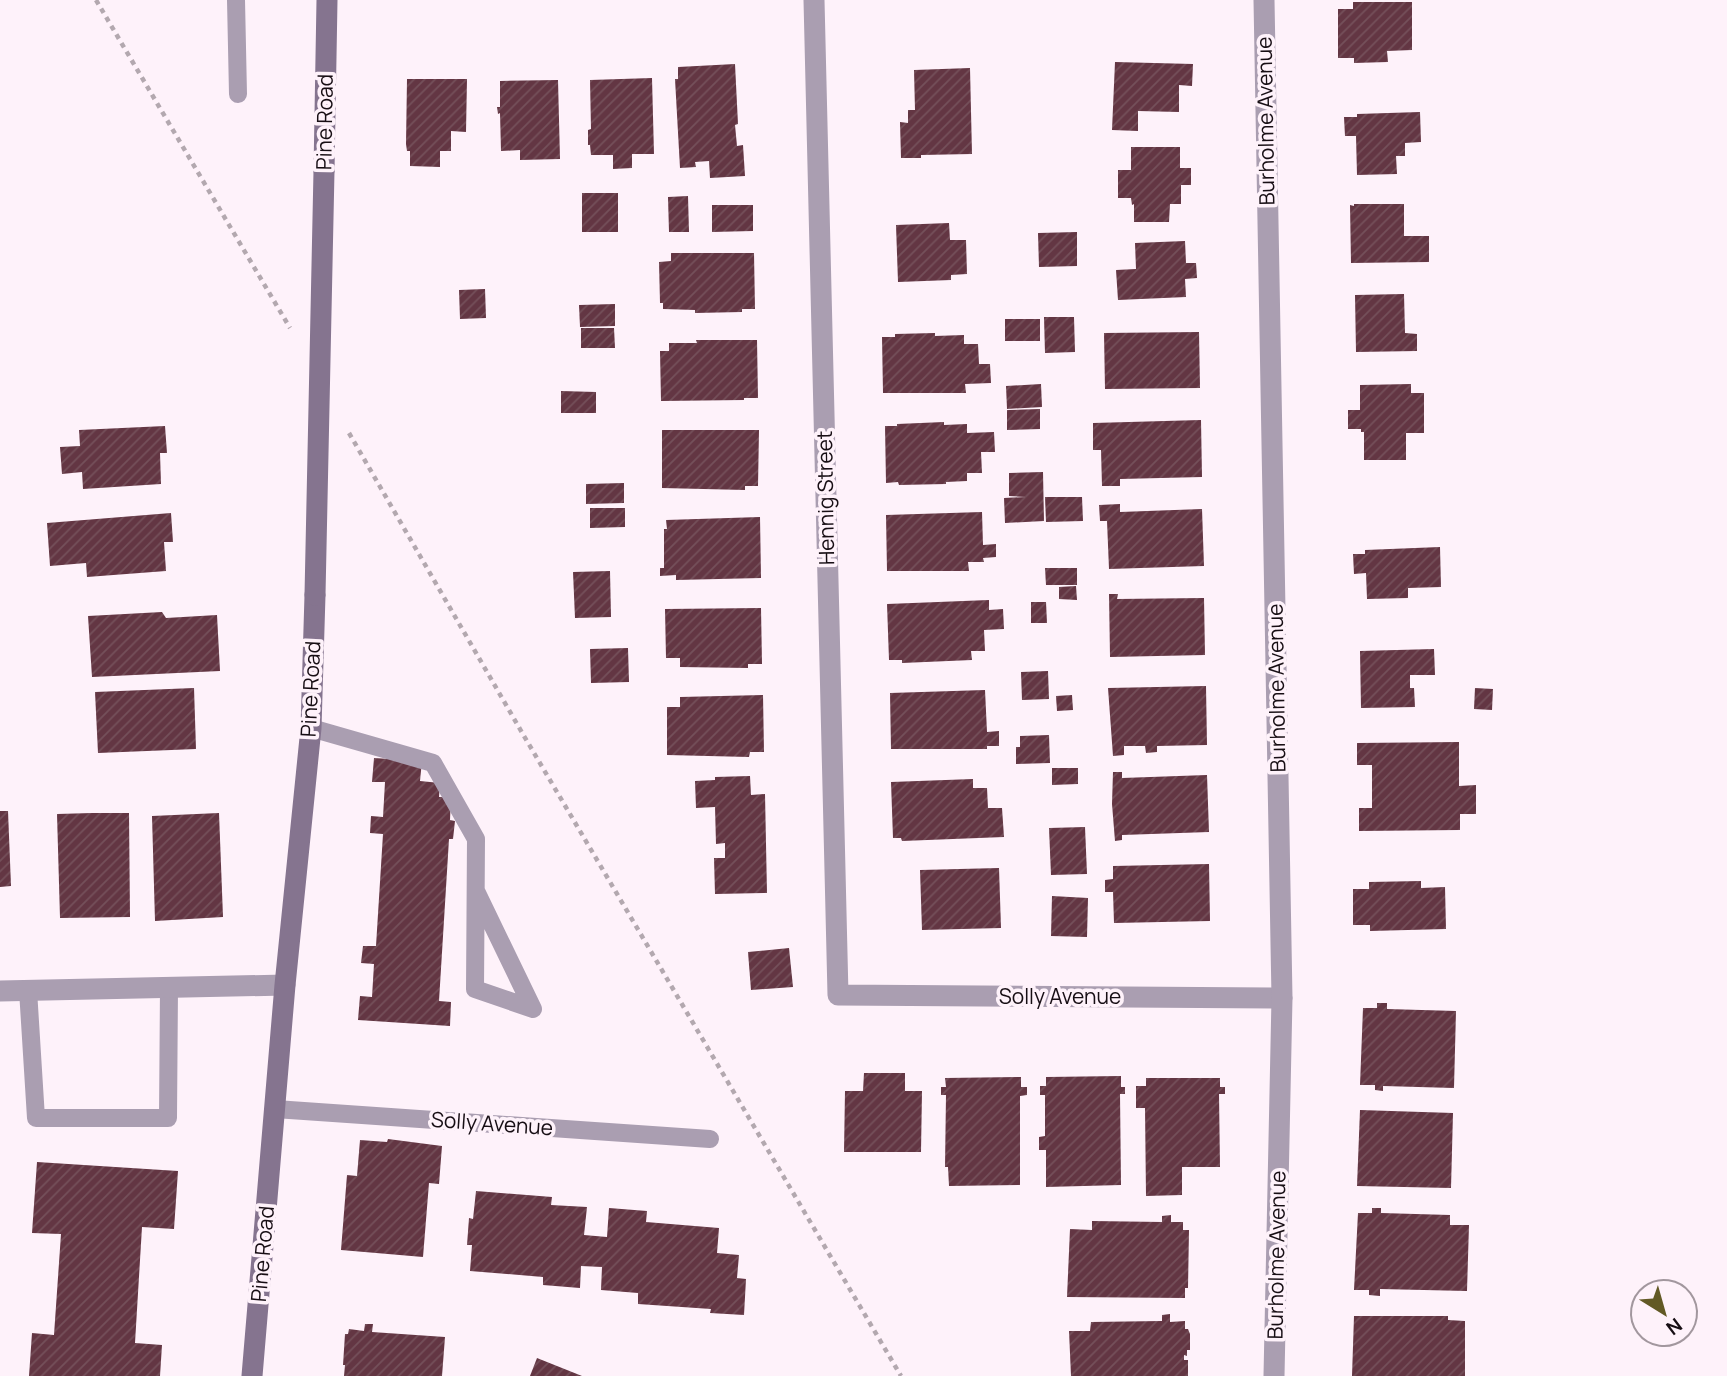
<svg xmlns="http://www.w3.org/2000/svg" width="1727" height="1376" font-family="Manrope,sans-serif">
<defs>
<pattern id="building-hatch" width="6" height="6" patternUnits="userSpaceOnUse" patternTransform="scale(1.75)"><rect width="6" height="6" fill="#633643"/><path d="M-1 1l2-2M0 6l6-6M5 7l2-2" fill="none" stroke="#74505a"/></pattern>
</defs>
<rect width="100%" height="100%" fill="#fef2fa"/>
<g fill="url(#building-hatch)">
<polygon points="1353,2 1412,2 1412,50 1387,51 1388,62 1354,63 1354,58 1338,58 1338,9 1353,9"/>
<polygon points="1115,62 1193,64 1192,86 1179,85 1179,112 1138,111 1138,131 1112,130"/>
<polygon points="735,64 738,124 735,125 737,146 743,145 745,176 710,178 709,161 695,162 696,167 680,168 675,79 678,79 678,67"/>
<polygon points="970,68 972,154 921,155 921,158 901,158 900,122 908,123 908,110 915,110 914,70"/>
<polygon points="652,78 654,154 632,154 632,168 613,169 613,155 591,155 590,145 588,145 588,130 591,129 590,80"/>
<polygon points="407,79 467,79 466,132 451,131 451,151 440,151 440,167 410,166 410,151 407,151 406,144"/>
<polygon points="558,80 560,159 520,160 520,150 501,151 500,113 498,114 497,107 500,107 500,81"/>
<polygon points="1420,112 1421,142 1405,143 1405,156 1396,156 1397,174 1357,175 1356,136 1345,136 1344,117 1357,117 1357,114"/>
<polygon points="1131,147 1180,147 1180,168 1191,168 1191,185 1181,185 1181,204 1170,204 1169,222 1134,222 1134,204 1132,205 1131,198 1118,198 1118,170 1131,170"/>
<rect x="582" y="193" width="36" height="39"/>
<polygon points="688,196 689,232 669,232 668,197"/>
<polygon points="1354,204 1404,204 1404,236 1429,236 1429,262 1351,263 1350,205 1354,206"/>
<polygon points="712,205 753,205 753,231 712,232"/>
<polygon points="949,223 950,240 966,240 967,274 951,275 951,280 898,282 896,225"/>
<polygon points="1077,232 1077,266 1039,267 1038,233"/>
<polygon points="1185,241 1186,263 1196,263 1197,278 1185,279 1186,297 1118,300 1116,270 1136,269 1135,243"/>
<polygon points="671,253 754,253 755,309 742,309 742,312 695,313 695,310 663,309 663,303 660,303 659,262 671,261"/>
<polygon points="485,289 486,318 460,319 459,290"/>
<polygon points="1404,294 1405,333 1417,334 1417,351 1356,352 1355,295"/>
<polygon points="615,304 615,326 580,327 579,305"/>
<polygon points="1044,317 1074,317 1075,352 1045,353"/>
<rect x="1005" y="319" width="35" height="22"/>
<polygon points="581,328 614,328 615,348 581,348"/>
<polygon points="1199,332 1200,388 1105,389 1104,333"/>
<polygon points="935,333 935,336 964,335 964,344 978,344 979,364 990,364 991,383 965,384 966,393 883,393 882,337 895,337 895,334"/>
<polygon points="696,340 757,340 758,398 744,398 744,400 661,401 660,351 669,351 669,343 697,343"/>
<polygon points="1041,384 1042,407 1007,409 1006,386"/>
<polygon points="1411,384 1411,393 1424,393 1424,433 1406,433 1406,460 1364,460 1364,432 1361,432 1361,429 1348,429 1348,410 1360,410 1360,385"/>
<polygon points="561,391 596,392 596,413 561,413"/>
<polygon points="1040,409 1040,429 1007,430 1007,410"/>
<polygon points="1201,420 1202,477 1120,479 1120,486 1102,486 1101,450 1093,450 1093,423"/>
<polygon points="944,422 944,425 967,424 967,433 994,432 995,452 981,452 982,473 967,473 967,481 946,482 946,484 899,485 898,482 886,483 885,426 897,426 897,424"/>
<polygon points="165,426 167,453 160,453 161,484 83,489 82,472 62,474 60,447 80,446 79,430"/>
<polygon points="662,430 759,430 758,486 745,486 745,490 662,488"/>
<polygon points="1043,472 1044,521 1005,523 1004,498 1026,497 1009,496 1009,473"/>
<polygon points="624,483 624,503 586,504 586,484"/>
<polygon points="1045,497 1082,497 1083,521 1046,522"/>
<polygon points="1120,504 1120,512 1202,509 1204,566 1109,569 1107,521 1100,521 1099,505"/>
<polygon points="590,508 625,508 625,527 590,528"/>
<polygon points="982,512 983,545 996,544 996,557 983,558 984,562 968,562 969,571 887,571 886,515"/>
<polygon points="171,513 173,542 164,542 166,571 87,577 86,563 50,566 47,523"/>
<polygon points="760,517 761,578 676,580 676,575 660,576 660,568 664,568 664,529 667,529 666,520"/>
<polygon points="1440,547 1441,587 1408,588 1408,598 1367,599 1366,573 1354,574 1353,554 1365,554 1365,550"/>
<polygon points="1045,568 1077,568 1077,585 1046,585"/>
<polygon points="610,571 611,617 575,618 573,572"/>
<polygon points="1076,586 1077,600 1059,599 1059,587"/>
<polygon points="1109,594 1118,594 1117,599 1204,598 1205,655 1110,657"/>
<polygon points="989,600 989,610 1003,609 1004,629 984,630 985,651 971,651 972,660 902,663 902,660 889,660 887,604"/>
<polygon points="1031,602 1046,602 1047,623 1031,623"/>
<polygon points="761,608 762,664 748,664 748,668 680,667 680,658 666,658 665,609"/>
<polygon points="162,612 166,618 217,615 220,671 92,677 88,616"/>
<polygon points="628,648 629,682 591,683 590,649"/>
<polygon points="1434,649 1435,675 1410,675 1410,688 1414,688 1415,707 1361,708 1360,651"/>
<polygon points="1048,671 1049,699 1022,700 1021,672"/>
<polygon points="1206,686 1207,745 1157,746 1157,752 1146,753 1145,746 1124,746 1124,755 1113,756 1108,688"/>
<polygon points="194,688 196,749 98,753 95,692"/>
<polygon points="1475,688 1493,689 1492,710 1474,709"/>
<polygon points="985,690 987,732 999,731 999,746 987,746 987,749 891,749 890,693"/>
<polygon points="763,695 764,752 750,752 749,757 667,755 667,707 680,707 680,697"/>
<polygon points="1072,695 1073,710 1057,711 1056,696"/>
<polygon points="1049,735 1050,763 1016,764 1016,747 1020,747 1020,736"/>
<polygon points="1459,742 1459,786 1476,785 1476,814 1460,814 1460,830 1359,831 1359,808 1372,808 1372,765 1357,765 1357,743"/>
<polygon points="374,758 422,761 420,781 440,783 439,797 451,797 450,820 455,821 453,839 449,839 439,1001 451,1002 450,1026 358,1020 360,996 372,997 374,964 361,963 363,946 376,946 383,834 370,833 371,816 383,817 385,782 372,782"/>
<polygon points="1052,768 1078,768 1078,784 1052,785"/>
<polygon points="1113,772 1122,772 1122,778 1207,775 1209,832 1122,835 1122,840 1115,841 1112,804"/>
<polygon points="750,776 751,795 765,794 767,893 715,894 714,858 725,858 725,843 716,844 715,807 696,808 695,781 715,780 715,777"/>
<polygon points="973,779 973,788 987,788 988,808 1002,808 1004,837 902,841 901,838 893,838 891,782"/>
<polygon points="0,811 8,811 11,886 0,887"/>
<polygon points="92,813 129,813 130,917 60,918 57,814"/>
<polygon points="219,813 223,917 155,921 152,816"/>
<polygon points="1085,827 1087,874 1051,875 1049,828"/>
<polygon points="1209,864 1210,921 1114,923 1113,892 1105,892 1105,880 1113,879 1113,866"/>
<polygon points="999,868 1001,928 922,930 920,870"/>
<polygon points="1421,881 1421,888 1445,887 1446,929 1370,931 1370,925 1353,925 1353,889 1369,889 1369,882"/>
<polygon points="1052,896 1088,898 1087,937 1051,936"/>
<polygon points="789,948 793,987 751,990 748,952"/>
<polygon points="1377,1003 1387,1003 1387,1009 1456,1011 1454,1088 1383,1086 1383,1091 1375,1090 1375,1085 1360,1085 1363,1008 1377,1008"/>
<polygon points="864,1073 905,1073 905,1091 922,1091 921,1152 844,1152 845,1091 863,1091"/>
<polygon points="1121,1076 1121,1087 1125,1087 1125,1094 1120,1094 1121,1185 1046,1187 1046,1150 1039,1150 1039,1137 1045,1136 1045,1095 1040,1095 1040,1086 1046,1086 1046,1077"/>
<polygon points="1021,1077 1021,1087 1027,1087 1027,1095 1020,1096 1020,1185 949,1186 948,1167 945,1167 946,1095 941,1095 941,1087 946,1087 945,1078"/>
<polygon points="1146,1078 1220,1078 1220,1087 1225,1087 1225,1094 1219,1094 1220,1167 1182,1167 1182,1195 1146,1196 1145,1108 1136,1108 1136,1086 1146,1086"/>
<polygon points="1360,1110 1453,1113 1451,1188 1357,1186"/>
<polygon points="388,1139 442,1146 439,1184 429,1183 423,1257 341,1250 347,1175 357,1176 360,1140 387,1142"/>
<polygon points="37,1162 178,1171 174,1229 142,1227 135,1343 162,1345 160,1376 29,1376 32,1333 54,1335 61,1234 32,1233"/>
<polygon points="476,1191 552,1197 551,1205 587,1207 584,1235 607,1237 609,1208 647,1211 646,1222 719,1228 717,1253 739,1255 737,1278 746,1279 744,1315 710,1313 711,1309 638,1304 638,1293 601,1290 602,1267 581,1266 580,1288 543,1285 543,1277 470,1271 472,1245 467,1245 469,1218 473,1219"/>
<polygon points="1372,1208 1381,1208 1381,1213 1450,1215 1450,1225 1469,1225 1467,1291 1380,1289 1380,1296 1369,1295 1369,1290 1354,1290 1358,1213 1372,1213"/>
<polygon points="1171,1215 1171,1222 1183,1222 1183,1230 1189,1230 1188,1288 1185,1288 1185,1298 1067,1297 1070,1229 1092,1230 1092,1221 1162,1222 1162,1216"/>
<polygon points="1170,1314 1170,1322 1185,1321 1185,1329 1188,1329 1190,1334 1190,1350 1187,1350 1187,1356 1184,1355 1184,1360 1188,1360 1188,1376 1071,1376 1069,1331 1090,1331 1091,1322 1162,1321 1162,1315"/>
<polygon points="1354,1316 1448,1316 1448,1320 1465,1321 1465,1376 1352,1376"/>
<polygon points="365,1324 373,1324 372,1332 445,1337 442,1376 344,1376 345,1365 343,1365 345,1334 348,1334 349,1329 364,1331"/>
<polygon points="537,1358 582,1376 530,1376"/>
</g>
<g fill="none" stroke-linecap="round" stroke-linejoin="round">
<g stroke="#b3a8af" stroke-width="4.5" stroke-dasharray="5 5" stroke-linecap="butt">
<polyline points="96,0 290,328"/>
<polyline points="349,433 524,736 901,1376"/>
</g>
<g stroke="#aa9eb1" stroke-width="18">
<polyline points="236,0 238,94"/>
<polyline points="311,728 433,763 476,839 475,989 533,1009 476,891"/>
<polyline points="28,990 36,1118 168,1118 169,988"/>
<polyline points="275,1109 710,1139"/>
</g>
<g stroke="#aa9eb1" stroke-width="21">
<polyline points="814,0 838,995 1282,998"/>
<polyline points="1264,0 1282,998 1274,1376"/>
<polyline points="0,991 285,985"/>
</g>
<g stroke="#85748f" stroke-width="21">
<polyline points="324,171 327,0"/>
<polyline points="252,1376 285,985 311,728 315,595"/>
</g>
<polyline stroke="#85748f" stroke-width="21" points="315,595 324,171"/>
</g>
<g text-anchor="middle" stroke-width="7" stroke-linejoin="round" paint-order="stroke">
<g font-size="21" fill="#170e14" stroke="#fef2fa">
<text transform="translate(1266 121) rotate(-91)" y="7">Burholme Avenue</text>
<text transform="translate(325 122) rotate(-89)" y="7">Pine Road</text>
<text transform="translate(826 498) rotate(-91)" y="7">Hennig Street</text>
<text transform="translate(1277 688) rotate(-91)" y="7">Burholme Avenue</text>
<text transform="translate(311 689) rotate(-87)" y="7">Pine Road</text>
<text x="1060" y="1004">Solly Avenue</text>
<text transform="translate(492 1124) rotate(4)" y="7">Solly Avenue</text>
<text transform="translate(263 1254) rotate(-85)" y="7">Pine Road</text>
<text transform="translate(1277 1255) rotate(-89)" y="7">Burholme Avenue</text>
</g>
</g>
<g transform="translate(1664 1313) rotate(143)"><circle r="33" fill="#fef2fa" stroke="#a2979e" stroke-width="2"/>
<path d="M0-5L12 26L0 18L-12 26Z" fill="#625925"/>
<text y="-10" font-size="19" font-weight="bold" text-anchor="middle" fill="#170e14">N</text>
</g>
</svg>
